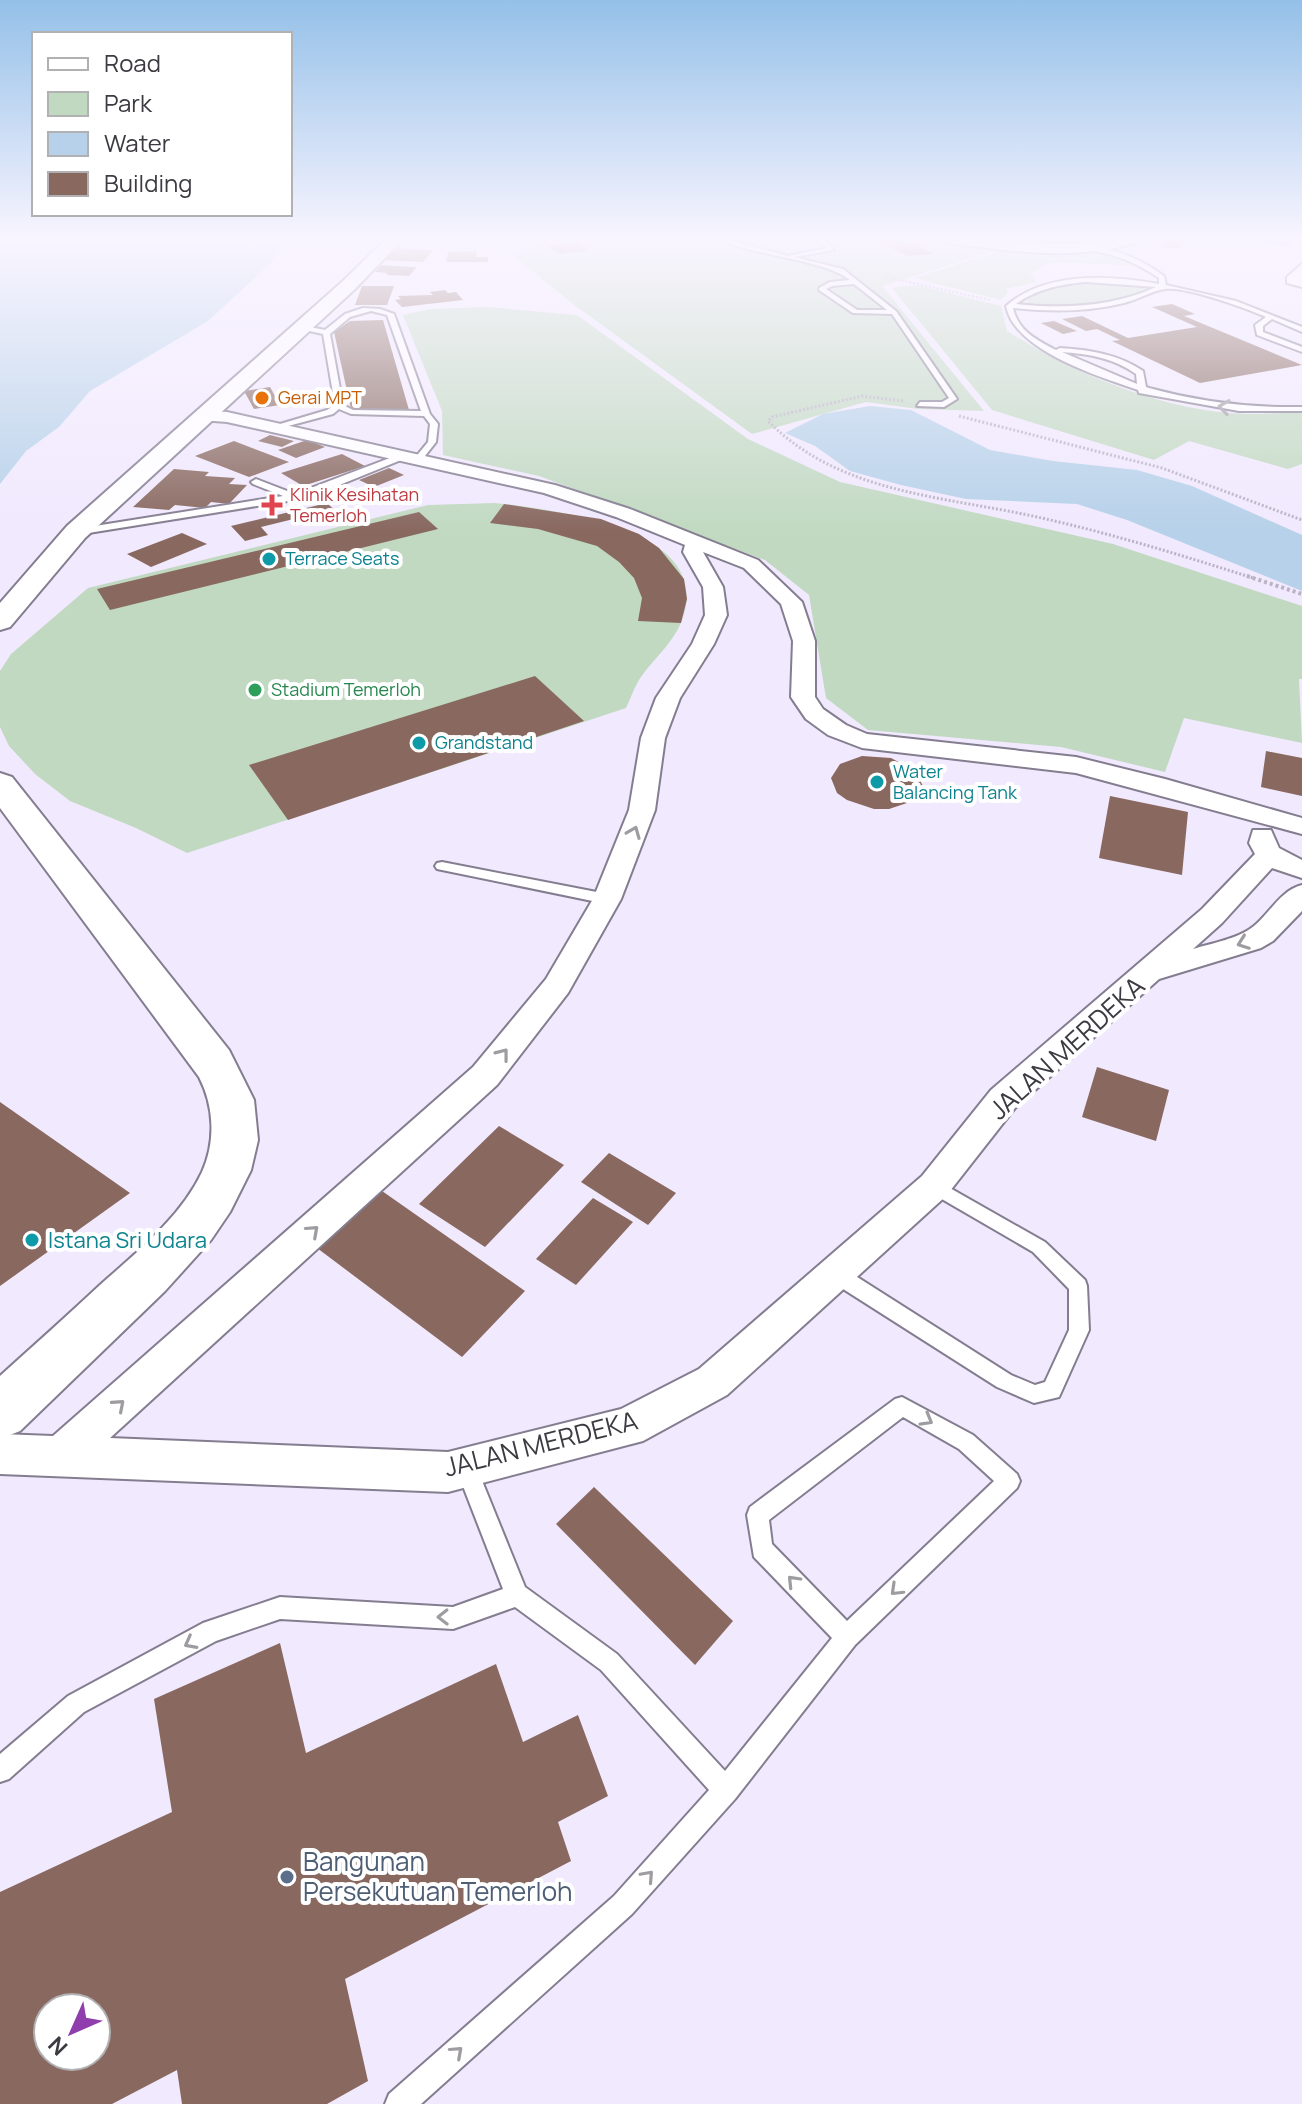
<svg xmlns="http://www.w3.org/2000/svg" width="1302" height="2104" font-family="Manrope,sans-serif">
<rect width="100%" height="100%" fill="#f1e9fe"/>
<g fill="#c1d9c1">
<polygon points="545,238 931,238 1006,247 882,286 984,411 918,409 866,402 752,434 573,304 514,256"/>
<polygon points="1010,248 1095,252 1136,266 1059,262 1047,264 1030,274 1036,282 1006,289 1008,292 1001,300 914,278"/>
<path d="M1074,284L1156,286C1119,304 1064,312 1023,305L1036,292Z"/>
<path d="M917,285L1001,306L1007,331C1076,374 1164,412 1247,414C1265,414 1284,413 1302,412V464L1288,469L1189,441L1154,460L992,410L892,288Z"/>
<polygon points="486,307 577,315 748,439 840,482 1113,544 1302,606 1302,679 1299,679 1302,743 1184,718 1165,772 1061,747 868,730 826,698 809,595 765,560 539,476 443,455 442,411 403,315 430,309"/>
<path d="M495,503C553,510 716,527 682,620C673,644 652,660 639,680C634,688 630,700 626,708L187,853L136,828L70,801L35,774L9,746L0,727V671L11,654L88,588L428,505Z"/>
</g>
<g fill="#b6d1e9">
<polygon points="0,238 278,238 280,247 272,262 208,321 90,391 59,427 26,451 0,484"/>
<polygon points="870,406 911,410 990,450 1053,461 1137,470 1192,486 1302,535 1302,591 1127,520 1077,504 966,499 901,485 850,471 815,446 785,433 823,414"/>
</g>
<g fill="#88685f" fill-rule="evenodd">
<polygon points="843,238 898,239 918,245 933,254 907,256 885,244 843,240"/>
<polygon points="1172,238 1193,238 1178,249 1160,247"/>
<polygon points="1267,238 1276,238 1294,241 1287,246 1261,242"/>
<polygon points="576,242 588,250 559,254 548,246"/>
<polygon points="395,248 416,249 434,250 423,262 383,260"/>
<polygon points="477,251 476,257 488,257 488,262 446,262 448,252"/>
<polygon points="381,265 395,266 417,267 409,276 386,275 388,273 375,272"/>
<polygon points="362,286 394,286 387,305 355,305"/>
<polygon points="445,290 448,293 456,292 463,300 402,307 395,300 401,299 398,296 433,295 430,292"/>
<polygon points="1172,304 1195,314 1184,316 1302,365 1200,383 1112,341 1120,340 1097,329 1086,331 1062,319 1082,316 1128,338 1197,327 1152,307"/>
<polygon points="383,320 409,410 351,409 334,332 350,321"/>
<polygon points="1054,321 1077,331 1063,334 1041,323"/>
<polygon points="270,387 280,405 254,409 244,391"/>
<polygon points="270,435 294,441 282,447 258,441"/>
<polygon points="307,440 325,447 296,458 278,450"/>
<polygon points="234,441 289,462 249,477 195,456"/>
<polygon points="342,454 365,466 303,486 281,473"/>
<polygon points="389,468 404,475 374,487 359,480"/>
<polygon points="174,469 209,472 205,476 235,478 229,484 247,485 229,504 211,502 205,508 175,505 169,510 133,507"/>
<polygon points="327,503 342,517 322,522 314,514 261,527 268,535 245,541 231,526"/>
<polygon points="504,504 601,519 639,534 659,548 684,579 687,599 681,623 638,621 642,598 634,578 619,562 597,546 538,529 490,523"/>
<polygon points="419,512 438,529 110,610 97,589"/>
<polygon points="182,533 207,544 151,567 127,554"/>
<polygon points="535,676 584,721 288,820 249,765"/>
<polygon points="1266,751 1302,758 1302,796 1261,787"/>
<polygon points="862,756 891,758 914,770 923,786 920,794 913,801 889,809 874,809 847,800 837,793 831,778 840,764"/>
<polygon points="1110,796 1188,812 1182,875 1099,858"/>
<polygon points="1097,1067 1169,1090 1156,1141 1082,1117"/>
<polygon points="0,1102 130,1193 0,1286"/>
<polygon points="499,1126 564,1165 485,1247 419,1204"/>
<polygon points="609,1153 676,1193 648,1225 581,1182"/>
<polygon points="382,1191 525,1291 462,1357 317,1248"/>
<polygon points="593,1198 633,1222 576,1285 536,1259"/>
<polygon points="594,1487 733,1621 695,1665 556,1524"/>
<path d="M280,1643L306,1753L496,1664L523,1742L578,1715L608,1796L558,1822L571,1861L345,1979L368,2081L327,2104H182L177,2070L112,2104H0V1892L172,1812L154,1699ZM48,2008H96V2056H48Z"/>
</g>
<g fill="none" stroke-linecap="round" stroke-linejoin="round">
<defs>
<g id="service">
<path d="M717,238H725L788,256L827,248L816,238H822L834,250L794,257L843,269L896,311L957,399L944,407L917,406L920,402H942L949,398L892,314L853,313L819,290V288L830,282L850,280C821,258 754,257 717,238ZM854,284L887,310H857L826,289L832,286Z"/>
<polygon points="1002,238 1008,238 1003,242 1000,240"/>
<path d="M1084,246C1115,248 1139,258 1164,276L1166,285L1236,301L1302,327V332L1272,319L1263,326V332L1302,347V352L1257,335L1255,325L1266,317C1246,308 1185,286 1165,289C1154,290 1137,300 1124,303C1088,312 1050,312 1013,308C1018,331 1037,340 1056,350L1060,348C1090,350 1118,354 1143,371L1146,387L1149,388C1200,402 1249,408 1302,407V411H1239L1139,393L1138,390C1098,376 1015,351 1006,306C1046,271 1109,275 1159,284V278C1134,261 1112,253 1082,249ZM1085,282L1156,287C1112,307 1064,309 1016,304C1037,289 1058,285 1085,282ZM1062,352C1088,354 1114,358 1136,374L1137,384Z"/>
<path d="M363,308L380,309L394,314L430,414L438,424L436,442L421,461L414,459L428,442L430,424L424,416L351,414L339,409L333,414L277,429L270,427L327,410L335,405L323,334L300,329V325L325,330L345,314ZM371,311L387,315L421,411L353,410L343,405L330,334L350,317Z"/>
<polygon points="403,453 407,456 406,458 342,484 294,500 76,535 71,532 76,529 283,496 253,484 251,482 256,479 295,494"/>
<polygon points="442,862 607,894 614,899 607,904 437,869 435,866 437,863"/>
<polygon points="934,1179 1045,1242 1085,1280 1087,1286 1089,1330 1059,1397 1034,1403 997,1387 829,1280 827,1274 829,1268 836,1266 843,1268 1011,1375 1035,1385 1045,1382 1069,1330 1069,1289 1033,1252 928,1191 925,1186 928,1181"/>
<path d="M902,1397L973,1435L1017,1474L1020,1481L1017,1488L855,1645L735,1799L632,1914L421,2104H385L389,2094L614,1896L709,1790L601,1670L515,1607L453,1629L280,1619L216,1641L84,1712L9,1779L0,1782V1754L68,1696L203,1623L280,1597L453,1607L503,1589L456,1468L460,1461L467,1458L474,1461L525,1587L617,1654L725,1771L832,1638L754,1557L747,1515L750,1507L895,1399ZM903,1417L959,1449L994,1481L847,1621L772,1544L769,1520Z"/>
</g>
<g id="minor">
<polygon points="1302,264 1302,287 1287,283 1287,277"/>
<path d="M206,411L227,412L555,485L630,509L758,560L802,602L815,641V697L823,709L846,725L867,734L1076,757L1165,779L1302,818V834L1076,773L862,748L828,735L806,719L791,697L793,641L781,604L744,568L703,552L723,587L727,615L714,644L680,698L665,738L655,810L621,899L568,993L497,1085L110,1438L448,1452L621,1409L699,1369L922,1176L991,1090L1202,909L1255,854L1249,843L1253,830H1271L1279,848L1302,860V878L1272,868L1222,923L1193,949C1212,943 1238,939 1254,926C1270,913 1281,890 1302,885V911L1273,941L1261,948L1159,979L1015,1108L946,1196L727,1395L643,1441L448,1492L0,1474V1434L53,1436L473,1067L546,979L593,899L629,810L641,738L656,698L692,644L705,615L703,587L683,552L685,545L616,517L544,493L227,422L200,420L198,416Z"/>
</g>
<g id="secondary">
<polygon points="387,238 404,238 355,289 85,538 10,627 0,630 0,603 67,526 343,281"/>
<path d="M0,773L12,777L229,1050L254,1100L258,1140L251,1170L230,1212L211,1240L165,1291L20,1431L0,1439V1376C33,1346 67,1316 100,1285C136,1253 181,1217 202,1172C216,1141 214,1106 199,1077L0,808Z"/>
</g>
<path id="primary" d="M941,238L1065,244L1140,238L1138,242C1075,261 1014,252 949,243Z"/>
</defs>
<use href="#service" stroke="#847d90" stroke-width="4"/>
<use href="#minor" stroke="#847d90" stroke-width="4"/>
<use href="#secondary" stroke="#847d90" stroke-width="4"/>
<use href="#primary" stroke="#847d90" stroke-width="4"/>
<polyline stroke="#bab3c4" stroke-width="2" stroke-dasharray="2 2" stroke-linecap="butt" points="886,277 990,300"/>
<g stroke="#bab3c4" stroke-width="3" stroke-dasharray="2 2" stroke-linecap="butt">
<path d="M903,401L862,396L772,417L768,421C842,496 949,496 1046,519C1116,535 1184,556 1253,578"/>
<polyline points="959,416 1162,468 1302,520"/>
</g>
<polyline stroke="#bab3c4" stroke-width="4" stroke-dasharray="3 3" stroke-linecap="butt" points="1247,576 1302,594"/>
<use href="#service" fill="#fff" fill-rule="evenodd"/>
<use href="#minor" fill="#fff" fill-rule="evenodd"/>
<use href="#secondary" fill="#fff" fill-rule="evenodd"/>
<use href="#primary" fill="#fff" fill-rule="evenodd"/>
</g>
<defs><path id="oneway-chevron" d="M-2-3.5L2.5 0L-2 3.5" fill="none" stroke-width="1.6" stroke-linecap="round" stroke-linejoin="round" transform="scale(2)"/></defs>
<g stroke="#9e9ca0">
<use href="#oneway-chevron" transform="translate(1224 407) rotate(-172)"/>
<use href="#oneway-chevron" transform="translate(634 832) rotate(-68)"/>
<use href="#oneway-chevron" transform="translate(1243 943) rotate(160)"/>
<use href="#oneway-chevron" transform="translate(503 1054) rotate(-52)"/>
<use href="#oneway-chevron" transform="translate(313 1231) rotate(-42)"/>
<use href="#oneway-chevron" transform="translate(119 1405) rotate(-41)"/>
<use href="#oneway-chevron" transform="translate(927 1420) rotate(30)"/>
<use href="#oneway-chevron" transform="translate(793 1581) rotate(-134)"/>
<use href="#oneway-chevron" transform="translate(896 1590) rotate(136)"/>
<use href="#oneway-chevron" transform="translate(443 1617) rotate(179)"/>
<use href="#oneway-chevron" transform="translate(190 1643) rotate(152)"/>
<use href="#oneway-chevron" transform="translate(648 1876) rotate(-48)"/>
<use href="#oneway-chevron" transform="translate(457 2052) rotate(-42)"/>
</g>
<linearGradient id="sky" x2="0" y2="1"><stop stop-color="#94c0e8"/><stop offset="0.45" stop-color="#f9f5ff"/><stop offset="1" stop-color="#f9f5ff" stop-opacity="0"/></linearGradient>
<rect width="1302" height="532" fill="url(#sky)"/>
<circle fill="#e8710a" stroke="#fff" stroke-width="3" cx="262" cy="398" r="8"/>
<path fill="#e0444e" stroke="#fff" stroke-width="3" d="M268 493h8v8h8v8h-8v8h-8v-8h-8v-8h8z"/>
<g fill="#0f9aa8" stroke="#fff" stroke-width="3">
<circle cx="269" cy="559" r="8"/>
<circle cx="419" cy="743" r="8"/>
<circle cx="877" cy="782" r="8"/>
<circle cx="32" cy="1240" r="8"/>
</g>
<circle fill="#2e9e5b" stroke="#fff" stroke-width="3" cx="255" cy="690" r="8"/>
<circle fill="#5c6f8a" stroke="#fff" stroke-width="3" cx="287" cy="1877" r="8"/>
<g text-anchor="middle" stroke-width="8" stroke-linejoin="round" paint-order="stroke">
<g font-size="18" fill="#c56008" stroke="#fff" text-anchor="start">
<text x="278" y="404">Gerai MPT</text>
</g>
<g font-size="18" fill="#be3a42" stroke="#fff" text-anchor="start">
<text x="290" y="501">Klinik Kesihatan<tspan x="290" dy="21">Temerloh</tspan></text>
</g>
<g font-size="18" fill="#0d838f" stroke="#fff" text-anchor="start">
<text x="285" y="565">Terrace Seats</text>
<text x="435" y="749">Grandstand</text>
<text x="893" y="778">Water<tspan x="893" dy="21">Balancing Tank</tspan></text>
</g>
<g font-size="18" fill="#27864d" stroke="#fff" text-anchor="start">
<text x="271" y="696">Stadium Temerloh</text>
</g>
<g font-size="22" fill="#0d838f" stroke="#fff" text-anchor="start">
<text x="48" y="1248">Istana Sri Udara</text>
</g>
<g font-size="26" fill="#3d3a42" stroke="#fff">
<text transform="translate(1067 1048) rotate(-42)" y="9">JALAN MERDEKA</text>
<text transform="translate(541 1444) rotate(-14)" y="9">JALAN MERDEKA</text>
</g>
<g font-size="26" fill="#4e5e75" stroke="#fff" text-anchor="start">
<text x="303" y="1871">Bangunan<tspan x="303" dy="30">Persekutuan Temerloh</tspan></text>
</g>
</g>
<rect x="32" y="32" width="260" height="184" fill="#ffffff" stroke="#b1b0b3" stroke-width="2"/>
<rect x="48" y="58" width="40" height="12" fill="#ffffff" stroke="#b1b0b3" stroke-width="2"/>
<text x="104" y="72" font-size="24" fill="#3d3a42">Road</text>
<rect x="48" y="92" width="40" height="24" fill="#c1d9c1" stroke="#b1b0b3" stroke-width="2"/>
<text x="104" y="112" font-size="24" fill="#3d3a42">Park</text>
<rect x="48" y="132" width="40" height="24" fill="#b6d1e9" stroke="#b1b0b3" stroke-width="2"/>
<text x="104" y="152" font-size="24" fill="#3d3a42">Water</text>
<rect x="48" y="172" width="40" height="24" fill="#88685f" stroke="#b1b0b3" stroke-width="2"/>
<text x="104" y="192" font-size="24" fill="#3d3a42">Building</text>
<g transform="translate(72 2032) rotate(225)"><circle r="38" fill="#ffffff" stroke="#b1b0b3" stroke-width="2"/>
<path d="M0-6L14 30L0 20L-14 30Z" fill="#903ead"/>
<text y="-12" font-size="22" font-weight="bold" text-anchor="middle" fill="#3d3a42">N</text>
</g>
</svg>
